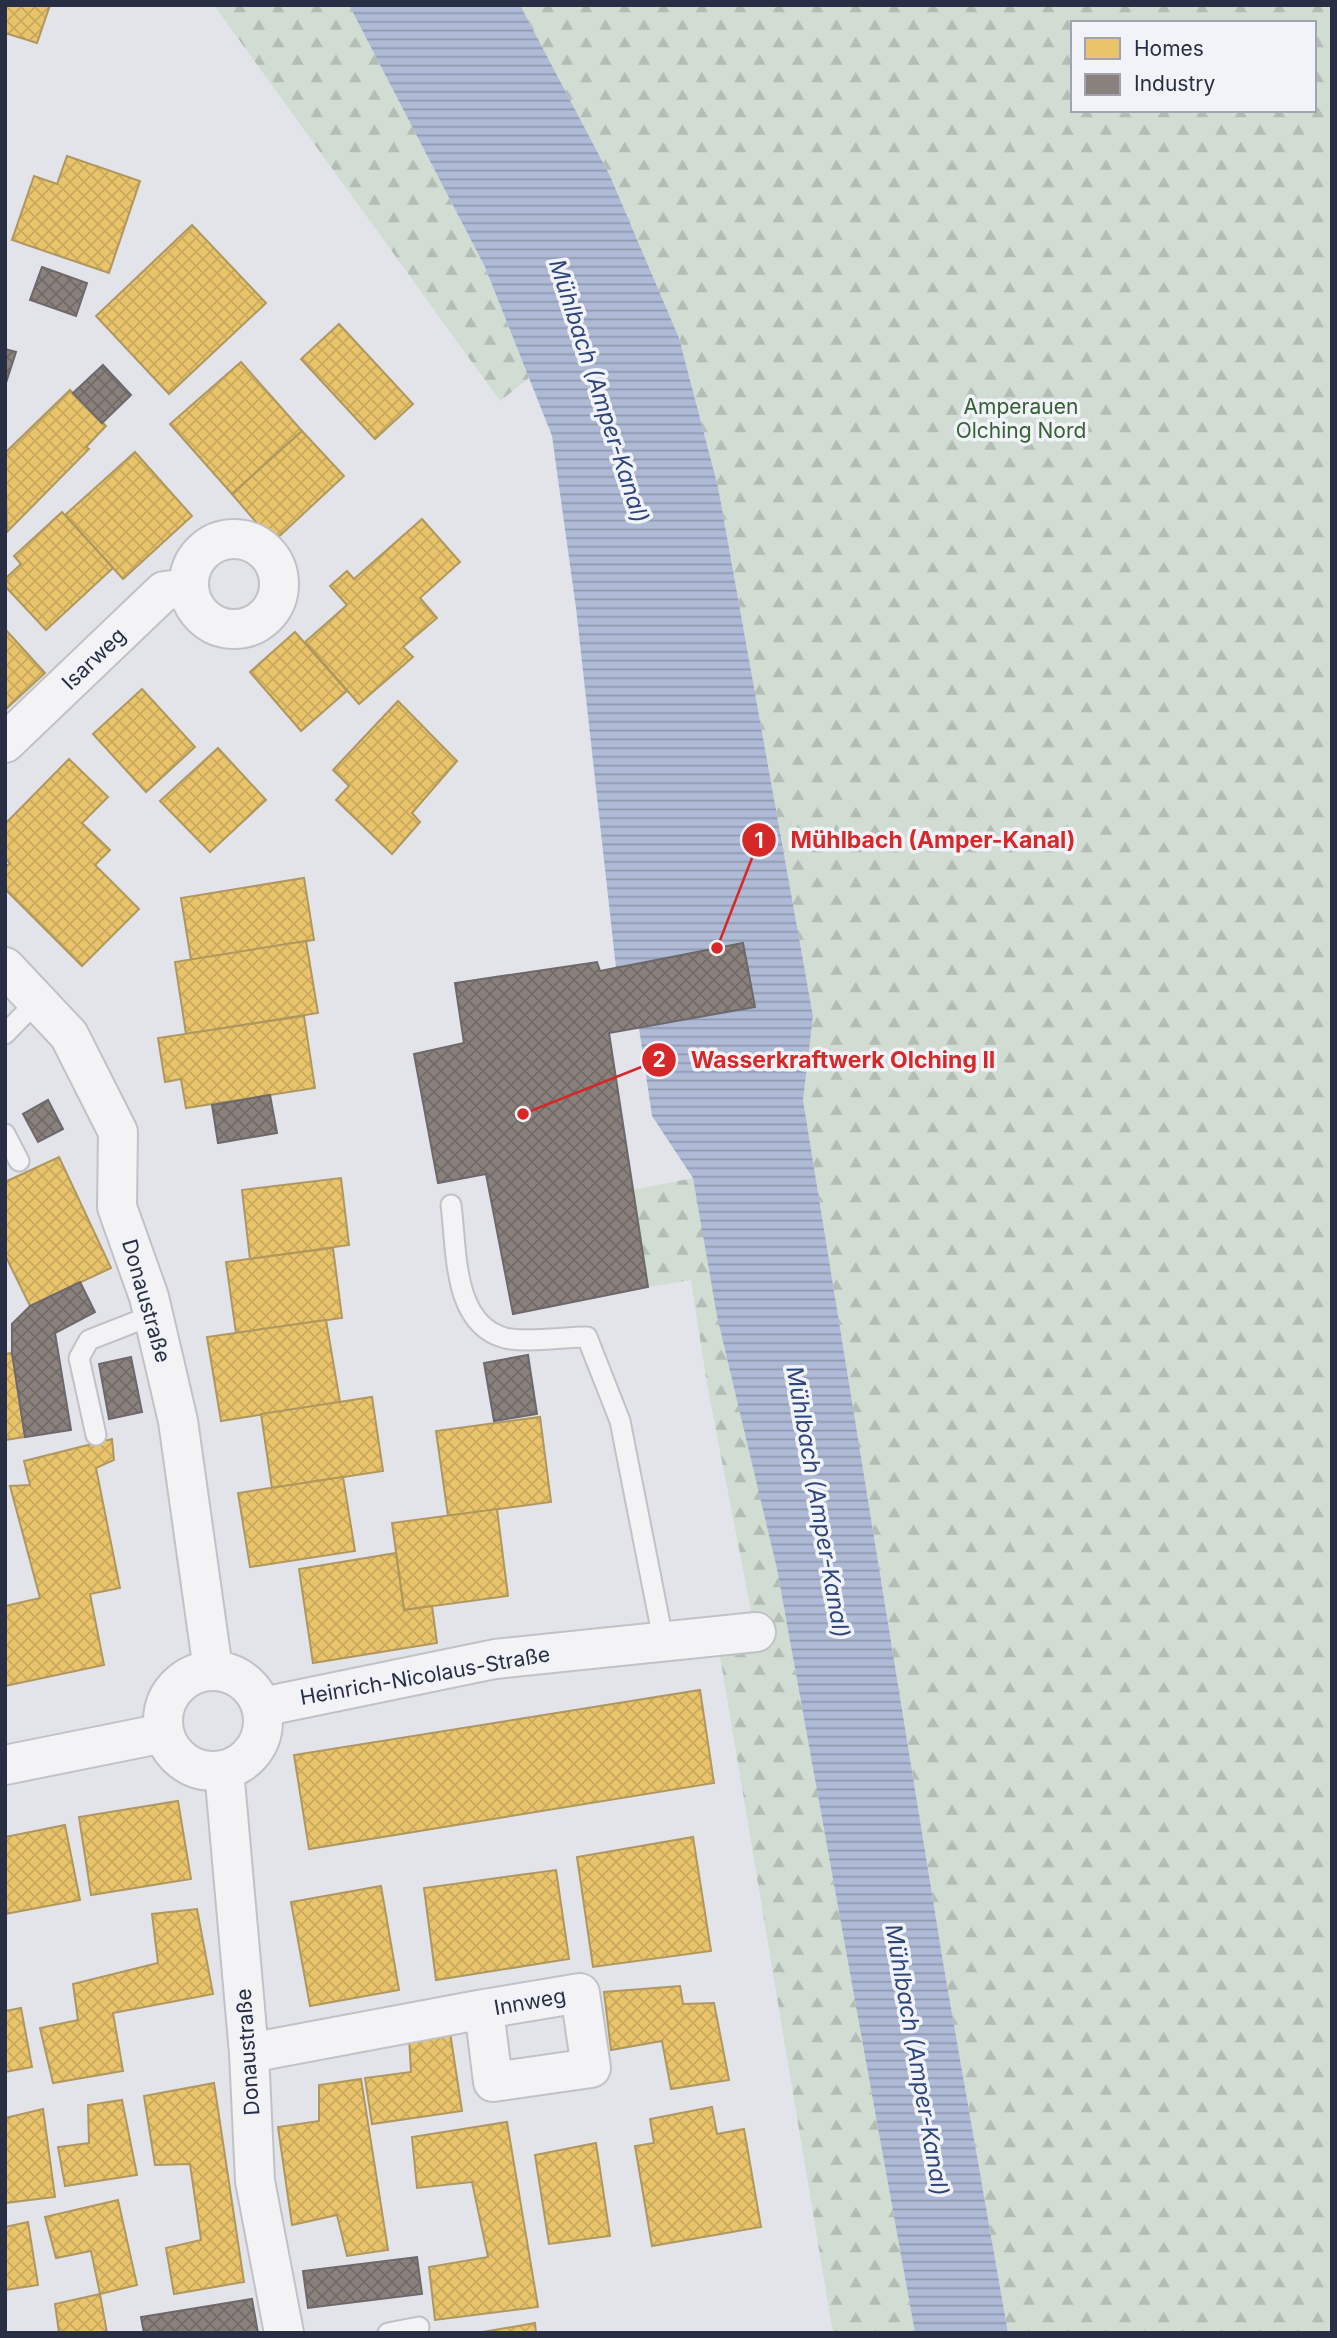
<svg xmlns="http://www.w3.org/2000/svg" width="1337" height="2338" font-family="Inter,sans-serif">
<defs>
<pattern id="forest-firs" width="22" height="20" patternUnits="userSpaceOnUse" patternTransform="scale(1.75)"><rect width="22" height="20" fill="#d1dcd3"/><path d="M5 1l3.5 6h-7zM16 11l3.5 6h-7z" fill="#b3bdb6"/></pattern>
<pattern id="water-rules" width="6" height="5" patternUnits="userSpaceOnUse" patternTransform="scale(1.75)"><rect width="6" height="5" fill="#afbbd6"/><path d="M0 2.5h6" fill="none" stroke="#8e98af"/></pattern>
<pattern id="homes-cross-hatch" width="8" height="8" patternUnits="userSpaceOnUse" patternTransform="scale(1.75)"><rect width="8" height="8" fill="#e9c46a"/><path d="M0 0l8 8M0 8l8-8" fill="none" stroke="#c8a95d"/></pattern>
<pattern id="industry-cross-hatch" width="8" height="8" patternUnits="userSpaceOnUse" patternTransform="scale(1.75)"><rect width="8" height="8" fill="#8a817c"/><path d="M0 0l8 8M0 8l8-8" fill="none" stroke="#716a67"/></pattern>
</defs>
<rect width="100%" height="100%" fill="#e3e4e9"/>
<g fill="url(#forest-firs)" fill-rule="evenodd">
<polygon points="214,5 349,5 485,267 529,378 500,401"/>
<path d="M520,5H1332V2333H1008L944,1968L803,1100L813,1016L718,487L679,338L610,176ZM1073,23H1314V110H1073Z"/>
<polygon points="693,1178 732,1377 777,1569 915,2333 833,2333 717,1638 755,1631 707,1384 691,1280 648,1287 633,1190"/>
</g>
<polygon fill="url(#water-rules)" points="349,5 520,5 610,176 679,338 718,487 813,1016 803,1100 944,1968 1008,2333 915,2333 777,1569 717,1316 693,1178 652,1116 639,1028 754,1007 743,944 616,968 576,608 552,436 485,267"/>
<g fill="url(#homes-cross-hatch)" stroke="#af975f" stroke-width="2">
<polygon points="5,5 50,5 37,43 5,33"/>
<polygon points="67,156 140,181 109,273 12,240 34,176 57,184"/>
<polygon points="192,225 266,303 169,394 96,316"/>
<polygon points="339,324 413,404 375,439 301,359"/>
<polygon points="241,362 302,431 232,494 170,424"/>
<polygon points="70,390 106,426 86,447 89,449 7,532 5,453"/>
<polygon points="302,431 344,476 273,542 232,494"/>
<polygon points="135,452 192,516 123,579 65,515"/>
<polygon points="62,512 113,568 46,630 5,586 5,579 21,564 14,556"/>
<polygon points="422,519 460,562 420,598 437,618 403,647 413,657 359,704 305,642 347,605 330,586 347,571 354,579"/>
<polygon points="5,629 45,673 5,710"/>
<polygon points="295,632 347,691 301,731 250,672"/>
<polygon points="142,689 195,747 146,792 93,734"/>
<polygon points="398,701 457,761 412,813 420,822 392,854 336,800 349,786 333,770"/>
<polygon points="218,748 266,800 210,852 160,801"/>
<polygon points="69,759 108,797 82,823 110,850 95,865 139,909 82,966 5,889 5,868 10,863 5,858 5,824"/>
<polygon points="304,878 314,940 191,960 181,898"/>
<polygon points="306,941 318,1013 186,1034 175,962"/>
<polygon points="304,1016 315,1088 186,1108 181,1079 165,1082 158,1038"/>
<polygon points="59,1157 111,1268 30,1306 5,1255 5,1182"/>
<polygon points="341,1178 349,1245 250,1259 242,1190"/>
<polygon points="333,1248 342,1318 236,1333 226,1262"/>
<polygon points="326,1320 340,1402 221,1421 207,1337"/>
<polygon points="12,1353 25,1437 5,1440 5,1354"/>
<polygon points="372,1397 383,1471 272,1488 261,1414"/>
<polygon points="540,1417 551,1502 448,1516 436,1431"/>
<polygon points="112,1439 114,1460 96,1468 120,1588 90,1594 104,1665 5,1686 5,1606 40,1598 10,1486 30,1485 24,1461"/>
<polygon points="343,1477 355,1551 250,1567 238,1493"/>
<polygon points="497,1509 508,1596 404,1610 392,1523"/>
<polygon points="396,1553 404,1610 432,1606 437,1643 313,1663 299,1569"/>
<polygon points="700,1690 714,1783 309,1849 294,1755"/>
<polygon points="178,1801 191,1879 91,1895 79,1817"/>
<polygon points="65,1825 80,1900 5,1914 5,1837"/>
<polygon points="693,1837 711,1951 593,1967 577,1857"/>
<polygon points="556,1870 569,1959 436,1980 424,1888"/>
<polygon points="381,1886 399,1990 310,2006 291,1902"/>
<polygon points="197,1909 213,1994 113,2013 123,2071 53,2083 40,2028 78,2020 73,1984 158,1963 152,1914"/>
<polygon points="680,1986 683,2004 714,2003 729,2080 671,2089 662,2041 611,2050 604,1992"/>
<polygon points="21,2008 32,2067 5,2072 5,2011"/>
<polygon points="450,2032 462,2111 372,2124 365,2078 411,2072 409,2037"/>
<polygon points="361,2079 388,2250 347,2256 337,2215 292,2225 278,2127 319,2121 319,2085"/>
<polygon points="214,2083 244,2282 174,2294 166,2248 201,2240 190,2164 155,2165 144,2096"/>
<polygon points="122,2100 137,2175 65,2186 58,2147 89,2143 88,2105"/>
<polygon points="712,2107 717,2134 744,2129 761,2227 652,2246 635,2146 654,2143 650,2119"/>
<polygon points="43,2109 55,2197 5,2203 5,2118"/>
<polygon points="507,2122 538,2307 435,2320 429,2267 488,2257 472,2182 417,2188 412,2137"/>
<polygon points="596,2143 610,2236 549,2244 535,2155"/>
<polygon points="118,2200 137,2285 100,2294 91,2251 56,2258 45,2217"/>
<polygon points="28,2222 38,2285 5,2290 5,2227"/>
<polygon points="100,2294 107,2333 59,2333 55,2304"/>
<polygon points="535,2323 536,2333 477,2333"/>
</g>
<g fill="url(#industry-cross-hatch)" stroke="#6d686b" stroke-width="2">
<polygon points="42,267 87,283 76,316 30,300"/>
<polygon points="5,349 16,352 5,386"/>
<polygon points="103,365 131,395 102,423 73,393"/>
<polygon points="743,943 755,1007 609,1033 648,1287 513,1314 486,1174 438,1183 414,1054 464,1043 455,983 597,962 600,971"/>
<polygon points="270,1095 277,1133 218,1143 212,1105"/>
<polygon points="48,1100 63,1129 38,1142 23,1114"/>
<polygon points="80,1282 95,1312 55,1333 71,1430 25,1437 12,1353 12,1324 30,1306"/>
<polygon points="528,1355 537,1414 494,1421 484,1363"/>
<polygon points="131,1357 142,1412 109,1419 99,1364"/>
<polygon points="417,2257 422,2294 308,2308 303,2271"/>
<polygon points="252,2299 258,2333 144,2333 141,2317"/>
</g>
<g fill="none" stroke-linecap="round" stroke-linejoin="round">
<defs>
<g id="service">
<polyline points="5,1034 38,1000"/>
<polyline points="5,1134 19,1161"/>
<path d="M451,1205C457,1249 452,1324 505,1338C526,1343 564,1337 587,1337L620,1421L663,1639"/>
<polyline points="96,1435 79,1358 89,1340 153,1315"/>
<polyline points="388,2333 419,2327"/>
</g>
<g id="minor">
<circle cx="234" cy="584" r="45"/>
<polyline points="5,743 164,591 188,588"/>
<polyline points="5,967 69,1035 118,1132 117,1207 149,1297 178,1421 213,1670"/>
<circle cx="213" cy="1721" r="50"/>
<polyline points="262,1707 495,1659 756,1632"/>
<polyline points="5,1765 164,1733"/>
<polyline points="224,1770 249,2053 255,2181 284,2333"/>
<polyline points="249,2053 484,2009 493,2082 591,2068 580,1993 484,2009"/>
</g>
</defs>
<use href="#service" stroke="#c1c2c7" stroke-width="23"/>
<use href="#minor" stroke="#c1c2c7" stroke-width="42"/>
<use href="#service" stroke="#f3f3f5" stroke-width="19"/>
<use href="#minor" stroke="#f3f3f5" stroke-width="38"/>
</g>
<g text-anchor="middle" stroke-width="7" stroke-linejoin="round" paint-order="stroke">
<g font-size="21" fill="#356134" stroke="#f1f3f8">
<text x="1021" y="414">Amperauen<tspan x="1021" dy="24">Olching Nord</tspan></text>
</g>
<g font-size="21" fill="#282e44" stroke="#f1f3f8">
<text transform="translate(94 659) rotate(-44)" y="7">Isarweg</text>
<text transform="translate(146 1301) rotate(74)" y="7">Donaustraße</text>
<text transform="translate(425 1676) rotate(-10)" y="7">Heinrich-Nicolaus-Straße</text>
<text transform="translate(530 2002) rotate(-10)" y="7">Innweg</text>
<text transform="translate(248 2052) rotate(-94)" y="7">Donaustraße</text>
</g>
<g font-size="23" font-style="italic" fill="#2e457c" stroke="#f1f3f8">
<text transform="translate(599 391) rotate(72)" y="8">Mühlbach (Amper-Kanal)</text>
<text transform="translate(818 1502) rotate(80)" y="8">Mühlbach (Amper-Kanal)</text>
<text transform="translate(917 2060) rotate(80)" y="8">Mühlbach (Amper-Kanal)</text>
</g>
</g>
<path fill="none" stroke="#d62828" stroke-width="2.5" d="M717 948L759 840M523 1114L659 1060"/>
<g fill="#d62828" stroke="#f1f3f8" stroke-width="2.5">
<circle cx="717" cy="948" r="7"/>
<circle cx="523" cy="1114" r="7"/>
<circle cx="759" cy="840" r="18"/>
<circle cx="659" cy="1060" r="18"/>
</g>
<g font-size="21" text-anchor="middle" font-weight="bold" fill="#fff">
<text x="759" y="848">1</text>
<text x="659" y="1067">2</text>
</g>
<g font-size="23" text-anchor="middle" font-weight="bold" fill="#d62828" stroke="#f1f3f8" stroke-width="7" stroke-linejoin="round" paint-order="stroke">
<text x="933" y="848">Mühlbach (Amper-Kanal)</text>
<text x="843" y="1068">Wasserkraftwerk Olching II</text>
</g>
<rect width="1337" height="2338" fill="none" stroke="#282e44" stroke-width="14"/>
<rect x="1071" y="21" width="245" height="91" fill="#f1f3f8" stroke="#a1a4b0" stroke-width="2"/>
<rect x="1085" y="38" width="35" height="21" fill="#e9c46a" stroke="#a1a4b0" stroke-width="2"/>
<text x="1134" y="56" font-size="21" fill="#282e44">Homes</text>
<rect x="1085" y="74" width="35" height="21" fill="#8a817c" stroke="#a1a4b0" stroke-width="2"/>
<text x="1134" y="91" font-size="21" fill="#282e44">Industry</text>
</svg>
